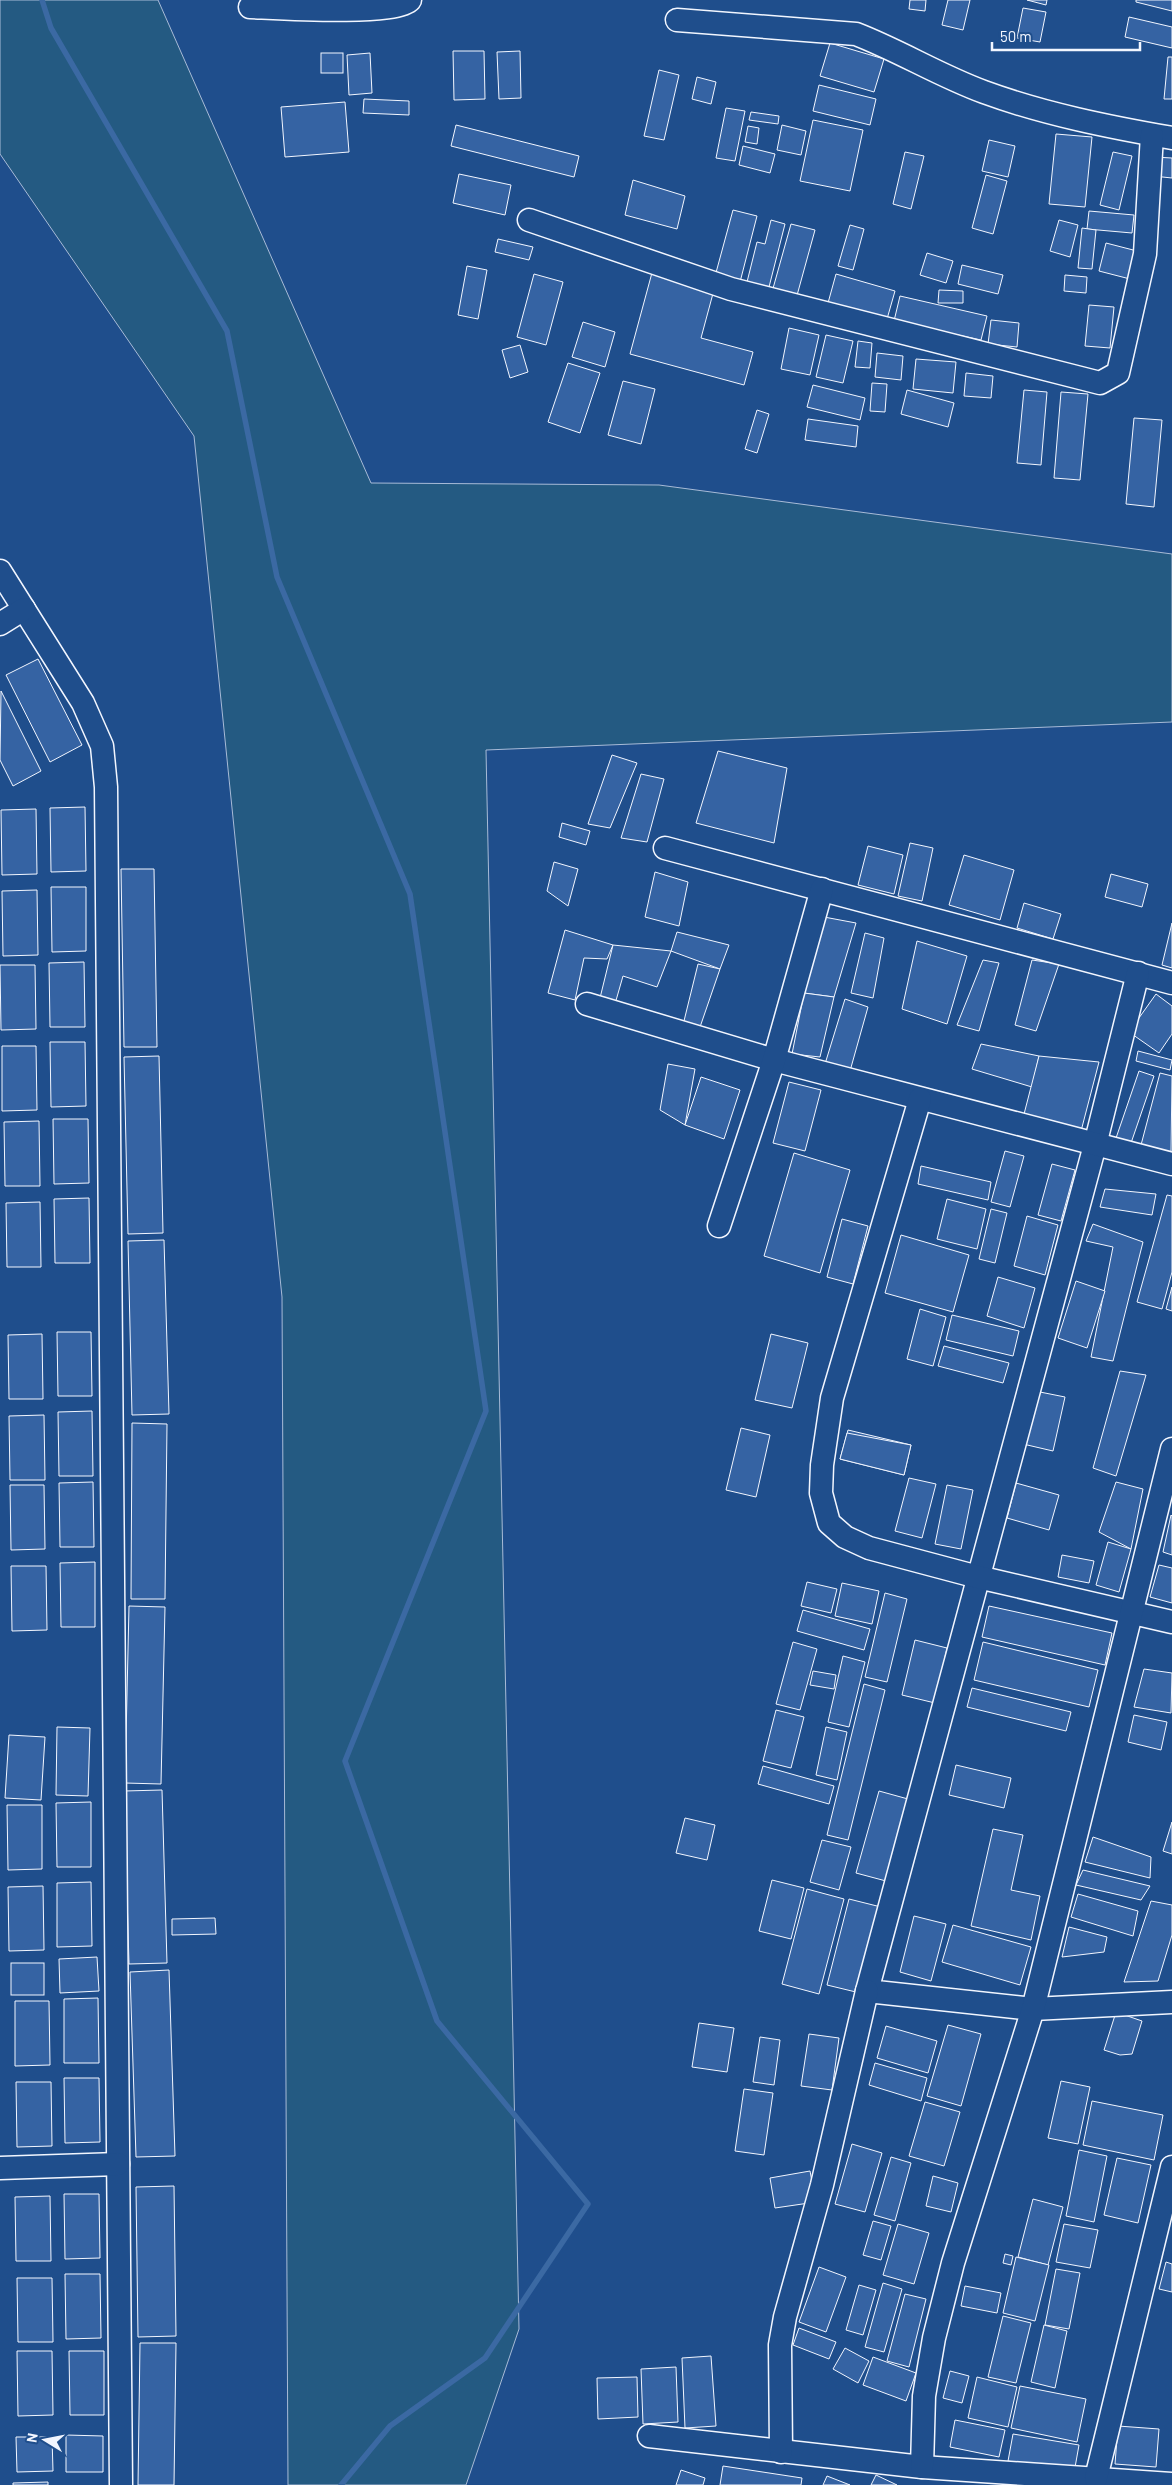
<svg xmlns="http://www.w3.org/2000/svg" width="1172" height="2485" font-family="Barlow,sans-serif">
<rect width="100%" height="100%" fill="#1f4e8c"/>
<polygon fill="#245a82" stroke="#a8bbd7" points="0,0 158,0 371,483 659,485 1172,554 1172,722 486,750 519,2329 466,2485 288,2485 282,1297 194,436 0,154"/>
<g fill="none" stroke-linecap="round" stroke-linejoin="round">
<polyline stroke="#3b69a3" stroke-width="5.5" points="42,0 51,28 227,331 277,577 410,894 486,1411 345,1761 437,2021 588,2204 485,2358 390,2426 341,2485"/>
</g>
<g fill="#3563a3" stroke="#f2f6ff">
<polygon points="910,0 926,0 925,11 909,9"/>
<polygon points="948,0 970,0 963,30 942,25"/>
<polygon points="1027,0 1047,0 1046,5"/>
<polygon points="1136,0 1172,0 1172,11 1136,2"/>
<polygon points="1023,8 1046,12 1040,42 1017,38"/>
<polygon points="1129,17 1172,27 1172,48 1125,37"/>
<polygon points="830,43 884,59 874,92 820,76"/>
<polygon points="453,51 484,51 485,99 454,100"/>
<polygon points="520,51 521,98 499,99 497,52"/>
<rect x="321" y="53" width="22" height="20"/>
<polygon points="370,53 372,93 349,95 347,55"/>
<polygon points="1168,57 1172,57 1172,99 1164,99"/>
<polygon points="659,70 679,75 664,140 644,136"/>
<polygon points="697,77 716,82 711,104 692,99"/>
<polygon points="819,85 876,99 870,125 813,111"/>
<polygon points="364,99 409,101 409,115 363,113"/>
<polygon points="345,102 349,152 285,157 281,107"/>
<polygon points="726,108 745,111 735,161 716,158"/>
<polygon points="751,112 779,116 778,124 749,120"/>
<polygon points="813,120 863,130 850,191 800,181"/>
<polygon points="456,125 579,156 574,177 451,146"/>
<polygon points="782,125 806,131 801,155 777,150"/>
<polygon points="748,126 759,128 757,144 745,142"/>
<polygon points="1056,134 1092,137 1085,207 1049,204"/>
<polygon points="989,140 1015,146 1008,177 982,171"/>
<polygon points="743,146 775,154 770,173 739,165"/>
<polygon points="905,152 924,156 911,209 893,204"/>
<polygon points="1113,152 1132,156 1119,210 1100,205"/>
<polygon points="1154,157 1172,158 1172,178 1153,176"/>
<polygon points="459,174 511,185 505,215 453,203"/>
<polygon points="986,175 1007,181 993,234 972,228"/>
<polygon points="633,180 685,196 677,229 625,215"/>
<polygon points="733,210 757,216 739,286 714,280"/>
<polygon points="1089,211 1134,215 1132,233 1087,229"/>
<polygon points="771,220 785,224 768,291 746,286 757,242 765,244"/>
<polygon points="1059,220 1078,225 1070,257 1050,251"/>
<polygon points="791,224 815,230 796,299 772,292"/>
<polygon points="850,225 864,229 853,270 838,266"/>
<polygon points="1082,228 1096,230 1092,269 1078,268"/>
<polygon points="498,239 533,247 529,260 495,252"/>
<polygon points="1106,243 1137,251 1130,279 1099,271"/>
<polygon points="927,253 953,261 946,283 920,275"/>
<polygon points="962,265 1003,275 998,294 958,284"/>
<polygon points="467,266 487,270 478,319 458,315"/>
<polygon points="653,269 715,286 701,338 753,352 744,385 630,354"/>
<polygon points="534,274 563,282 546,345 517,337"/>
<polygon points="836,274 895,291 887,319 828,303"/>
<polygon points="1065,275 1087,277 1086,293 1064,291"/>
<polygon points="939,290 963,291 963,303 938,303"/>
<polygon points="900,296 987,316 981,340 894,321"/>
<polygon points="1089,305 1114,307 1110,348 1085,346"/>
<polygon points="991,320 1019,323 1017,347 988,344"/>
<polygon points="583,322 615,332 605,367 572,357"/>
<polygon points="789,328 819,335 810,375 781,369"/>
<polygon points="826,335 853,341 843,383 816,377"/>
<polygon points="858,341 872,343 870,368 855,367"/>
<polygon points="520,345 528,372 510,378 502,350"/>
<polygon points="877,353 903,356 901,380 875,377"/>
<polygon points="916,359 956,362 953,393 913,389"/>
<polygon points="568,363 600,373 580,433 548,422"/>
<polygon points="966,373 993,376 991,398 964,396"/>
<polygon points="623,381 655,389 641,444 608,435"/>
<polygon points="872,383 887,384 885,412 870,411"/>
<polygon points="813,385 865,398 860,420 807,407"/>
<polygon points="907,390 954,403 948,427 901,414"/>
<polygon points="1024,390 1047,392 1041,465 1017,463"/>
<polygon points="1061,392 1088,394 1080,480 1054,478"/>
<polygon points="757,410 769,414 757,453 745,449"/>
<polygon points="1134,418 1162,420 1154,507 1126,504"/>
<polygon points="808,419 858,426 856,447 805,440"/>
<polygon points="38,659 82,745 50,762 6,675"/>
<polygon points="1,691 41,771 13,786 0,760"/>
<polygon points="718,751 787,768 774,843 696,823"/>
<polygon points="612,755 637,763 610,828 588,824"/>
<polygon points="641,774 664,779 647,842 621,838"/>
<polygon points="85,807 86,871 51,872 50,808"/>
<polygon points="36,809 37,874 2,875 1,810"/>
<polygon points="562,823 590,831 586,845 559,837"/>
<polygon points="910,843 933,848 922,901 898,896"/>
<polygon points="868,846 903,855 894,894 858,885"/>
<polygon points="964,855 1014,870 1000,920 949,905"/>
<polygon points="554,862 578,869 568,906 547,891"/>
<polygon points="121,869 154,869 157,1047 124,1047"/>
<polygon points="655,872 688,882 679,926 645,917"/>
<polygon points="1111,874 1148,884 1142,907 1105,897"/>
<polygon points="51,887 86,887 86,951 52,952"/>
<polygon points="37,890 38,955 3,956 2,891"/>
<polygon points="1024,903 1061,914 1053,939 1017,928"/>
<polygon points="824,917 856,923 834,997 804,993"/>
<polygon points="1172,923 1172,968 1162,965"/>
<polygon points="565,930 613,945 607,959 584,958 575,1000 548,993"/>
<polygon points="677,932 729,945 720,969 671,951"/>
<polygon points="865,933 884,938 873,998 851,993"/>
<polygon points="917,941 967,956 947,1024 902,1009"/>
<polygon points="613,945 671,951 657,987 623,976 615,1004 600,998"/>
<polygon points="983,960 999,963 979,1031 957,1025"/>
<polygon points="1032,960 1059,964 1036,1031 1015,1025"/>
<polygon points="84,962 85,1027 50,1027 49,963"/>
<polygon points="698,964 720,969 699,1030 683,1025"/>
<polygon points="0,965 35,965 36,1029 1,1030"/>
<polygon points="804,993 834,997 820,1057 792,1054"/>
<polygon points="1156,994 1172,1006 1172,1034 1159,1053 1129,1032"/>
<polygon points="845,999 868,1007 850,1071 825,1064"/>
<polygon points="50,1042 85,1042 86,1106 51,1107"/>
<polygon points="981,1044 1039,1056 1032,1087 972,1069"/>
<polygon points="2,1046 36,1046 37,1110 2,1111"/>
<polygon points="1138,1051 1172,1060 1170,1070 1136,1061"/>
<polygon points="159,1056 163,1233 128,1234 124,1057"/>
<polygon points="1039,1056 1099,1062 1080,1135 1023,1118"/>
<polygon points="668,1064 695,1069 685,1125 660,1110"/>
<polygon points="1139,1071 1154,1076 1130,1146 1115,1141"/>
<polygon points="1160,1073 1172,1076 1171,1153 1141,1145"/>
<polygon points="701,1077 740,1090 724,1139 685,1125"/>
<polygon points="789,1082 821,1090 805,1151 773,1143"/>
<polygon points="53,1119 88,1119 89,1183 54,1184"/>
<polygon points="39,1121 40,1186 5,1186 4,1122"/>
<polygon points="1005,1151 1024,1156 1010,1207 991,1202"/>
<polygon points="794,1153 850,1170 820,1273 764,1256"/>
<polygon points="1052,1164 1075,1170 1061,1221 1038,1215"/>
<polygon points="921,1166 991,1182 988,1200 918,1184"/>
<polygon points="1105,1189 1156,1194 1152,1215 1100,1207"/>
<polygon points="1167,1195 1172,1196 1172,1272 1162,1309 1137,1302"/>
<polygon points="89,1198 90,1263 55,1263 54,1199"/>
<polygon points="947,1199 986,1209 977,1249 937,1239"/>
<polygon points="40,1202 41,1267 7,1267 6,1203"/>
<polygon points="991,1209 1007,1213 995,1263 979,1259"/>
<polygon points="1027,1216 1058,1225 1045,1275 1014,1266"/>
<polygon points="842,1219 868,1226 853,1284 827,1277"/>
<polygon points="1093,1224 1143,1242 1113,1361 1091,1357 1113,1247 1086,1241"/>
<polygon points="901,1235 969,1255 953,1312 885,1293"/>
<polygon points="164,1240 169,1414 132,1415 128,1241"/>
<polygon points="998,1277 1035,1288 1024,1328 987,1316"/>
<polygon points="1076,1281 1105,1291 1087,1348 1058,1338"/>
<polygon points="1172,1287 1172,1311 1166,1309"/>
<polygon points="920,1309 946,1317 933,1366 907,1359"/>
<polygon points="952,1315 1019,1331 1013,1356 946,1340"/>
<polygon points="57,1332 91,1332 92,1396 58,1396"/>
<polygon points="42,1334 43,1399 9,1399 8,1335"/>
<polygon points="771,1334 808,1343 792,1408 755,1400"/>
<polygon points="944,1346 1009,1363 1003,1383 938,1366"/>
<polygon points="1120,1371 1146,1375 1116,1476 1093,1468"/>
<polygon points="1035,1391 1065,1397 1053,1451 1023,1444"/>
<polygon points="92,1411 93,1476 59,1476 58,1412"/>
<polygon points="44,1415 45,1480 10,1480 9,1416"/>
<polygon points="132,1423 167,1424 165,1599 131,1599"/>
<polygon points="741,1428 770,1435 756,1497 726,1490"/>
<polygon points="848,1430 911,1445 904,1475 840,1459"/>
<polygon points="847,1433 911,1445 904,1475 840,1459"/>
<polygon points="909,1478 936,1484 922,1538 895,1531"/>
<polygon points="93,1482 94,1547 60,1547 59,1483"/>
<polygon points="1116,1482 1143,1489 1131,1549 1099,1532"/>
<polygon points="1016,1483 1059,1495 1049,1530 1007,1518"/>
<polygon points="10,1485 44,1485 45,1549 11,1550"/>
<polygon points="947,1485 973,1490 961,1549 935,1544"/>
<polygon points="1171,1515 1172,1516 1172,1555 1163,1552"/>
<polygon points="1108,1542 1131,1549 1119,1592 1096,1585"/>
<polygon points="1062,1555 1094,1561 1089,1583 1058,1577"/>
<polygon points="95,1562 95,1627 61,1627 60,1563"/>
<polygon points="1159,1565 1172,1568 1172,1603 1150,1597"/>
<polygon points="11,1566 46,1566 47,1630 12,1631"/>
<polygon points="807,1582 837,1589 831,1613 801,1606"/>
<polygon points="842,1583 879,1591 872,1624 835,1616"/>
<polygon points="885,1593 907,1599 887,1682 865,1677"/>
<polygon points="129,1606 165,1607 161,1784 125,1783"/>
<polygon points="989,1606 1112,1633 1105,1665 982,1637"/>
<polygon points="803,1610 870,1629 864,1650 797,1631"/>
<polygon points="915,1640 947,1648 935,1703 902,1695"/>
<polygon points="793,1642 817,1649 800,1710 776,1704"/>
<polygon points="983,1642 1098,1670 1089,1707 974,1680"/>
<polygon points="843,1656 865,1662 849,1727 828,1722"/>
<polygon points="1144,1669 1172,1673 1171,1713 1134,1707"/>
<polygon points="813,1671 836,1675 834,1689 810,1685"/>
<polygon points="864,1684 885,1690 848,1840 827,1835"/>
<polygon points="972,1688 1071,1712 1066,1731 967,1707"/>
<polygon points="776,1710 804,1717 791,1768 763,1761"/>
<polygon points="1134,1715 1167,1722 1161,1750 1128,1742"/>
<polygon points="57,1727 90,1728 88,1796 56,1795"/>
<polygon points="826,1727 847,1732 837,1780 816,1775"/>
<polygon points="9,1735 45,1737 41,1800 5,1798"/>
<polygon points="956,1765 1011,1778 1004,1808 949,1795"/>
<polygon points="763,1766 834,1786 829,1804 758,1784"/>
<polygon points="162,1790 167,1963 129,1964 124,1791"/>
<polygon points="879,1791 908,1799 886,1881 856,1873"/>
<polygon points="91,1802 91,1867 57,1867 56,1803"/>
<polygon points="7,1805 42,1805 42,1869 8,1870"/>
<polygon points="685,1818 715,1825 707,1860 676,1853"/>
<polygon points="1172,1822 1172,1854 1163,1851"/>
<polygon points="993,1829 1023,1835 1011,1890 1040,1896 1031,1940 971,1926"/>
<polygon points="1093,1837 1151,1857 1150,1878 1085,1862"/>
<polygon points="822,1840 851,1847 839,1890 810,1882"/>
<polygon points="1083,1870 1150,1886 1141,1900 1076,1885"/>
<polygon points="772,1880 804,1888 791,1939 759,1931"/>
<polygon points="91,1882 92,1946 57,1947 57,1883"/>
<polygon points="43,1886 44,1950 9,1951 8,1887"/>
<polygon points="807,1889 844,1899 819,1994 782,1984"/>
<polygon points="1078,1894 1138,1911 1133,1936 1071,1917"/>
<polygon points="849,1899 881,1907 860,1993 827,1985"/>
<polygon points="1151,1901 1172,1905 1172,1935 1158,1981 1124,1982"/>
<polygon points="914,1916 946,1924 931,1981 900,1972"/>
<polygon points="215,1918 216,1934 172,1935 172,1919"/>
<polygon points="953,1925 1031,1947 1020,1985 942,1962"/>
<polygon points="1069,1927 1107,1937 1104,1952 1062,1957"/>
<polygon points="97,1957 99,1991 60,1993 59,1959"/>
<rect x="11" y="1963" width="33" height="32"/>
<polygon points="169,1970 175,2156 136,2157 130,1972"/>
<polygon points="98,1998 99,2063 64,2063 64,1999"/>
<polygon points="15,2001 49,2001 50,2065 15,2066"/>
<polygon points="1116,2012 1142,2021 1132,2054 1120,2055 1104,2050"/>
<polygon points="699,2023 734,2028 727,2072 692,2067"/>
<polygon points="948,2025 981,2034 961,2106 927,2096"/>
<polygon points="886,2026 937,2041 928,2073 877,2058"/>
<polygon points="809,2034 839,2038 832,2090 801,2086"/>
<polygon points="760,2037 780,2040 774,2085 753,2082"/>
<polygon points="875,2063 927,2078 921,2101 869,2085"/>
<polygon points="64,2078 99,2078 100,2142 65,2143"/>
<polygon points="1061,2081 1090,2087 1078,2144 1048,2138"/>
<polygon points="16,2082 51,2082 52,2146 17,2147"/>
<polygon points="744,2089 773,2093 764,2155 735,2151"/>
<polygon points="1092,2101 1163,2115 1154,2160 1083,2145"/>
<polygon points="925,2102 960,2112 944,2166 909,2156"/>
<polygon points="852,2144 882,2153 865,2212 835,2204"/>
<polygon points="1079,2150 1107,2156 1094,2222 1066,2216"/>
<polygon points="891,2157 911,2163 895,2221 874,2215"/>
<polygon points="1117,2158 1151,2165 1138,2223 1104,2215"/>
<polygon points="810,2171 816,2202 775,2208 770,2178"/>
<polygon points="933,2176 958,2183 951,2212 926,2206"/>
<polygon points="174,2186 176,2336 138,2337 136,2187"/>
<polygon points="64,2194 99,2194 100,2258 65,2259"/>
<polygon points="50,2196 51,2261 16,2261 15,2197"/>
<polygon points="1033,2199 1063,2207 1048,2265 1018,2257"/>
<polygon points="873,2221 891,2226 881,2260 863,2255"/>
<polygon points="898,2224 929,2233 914,2284 883,2275"/>
<polygon points="1064,2224 1098,2230 1090,2268 1056,2262"/>
<polygon points="1005,2254 1013,2256 1011,2265 1003,2263"/>
<polygon points="1016,2257 1049,2265 1035,2321 1003,2313"/>
<polygon points="1166,2262 1172,2264 1172,2292 1159,2289"/>
<polygon points="819,2267 846,2277 826,2332 799,2322"/>
<polygon points="1056,2269 1080,2273 1069,2329 1045,2325"/>
<polygon points="65,2274 100,2274 101,2338 66,2339"/>
<polygon points="17,2278 52,2278 53,2342 18,2342"/>
<polygon points="883,2283 902,2289 884,2352 865,2347"/>
<polygon points="859,2285 876,2290 863,2335 846,2330"/>
<polygon points="965,2286 1001,2293 997,2313 961,2306"/>
<polygon points="905,2294 926,2299 909,2367 887,2361"/>
<polygon points="1003,2316 1031,2323 1016,2383 988,2377"/>
<polygon points="1044,2325 1067,2331 1055,2388 1031,2382"/>
<polygon points="799,2328 836,2342 829,2359 793,2345"/>
<polygon points="140,2343 176,2343 174,2485 138,2485"/>
<polygon points="845,2348 869,2361 858,2383 833,2369"/>
<polygon points="17,2351 52,2351 53,2415 18,2416"/>
<polygon points="69,2351 104,2351 104,2415 70,2415"/>
<polygon points="711,2356 716,2426 685,2428 682,2358"/>
<polygon points="873,2357 916,2373 906,2401 863,2385"/>
<polygon points="676,2367 678,2422 643,2424 641,2369"/>
<polygon points="950,2371 969,2376 962,2403 943,2398"/>
<polygon points="637,2377 638,2417 598,2419 597,2378"/>
<polygon points="977,2377 1017,2387 1008,2427 968,2418"/>
<polygon points="1020,2386 1086,2399 1077,2442 1011,2428"/>
<polygon points="955,2420 1005,2430 999,2457 950,2447"/>
<polygon points="1118,2426 1159,2429 1156,2467 1115,2464"/>
<polygon points="1013,2434 1079,2445 1074,2473 1008,2461"/>
<polygon points="66,2435 103,2436 103,2472 66,2472"/>
<polygon points="16,2437 52,2437 53,2471 17,2472"/>
<polygon points="723,2466 802,2478 801,2485 720,2485"/>
<polygon points="681,2470 705,2478 703,2485 676,2485"/>
<polygon points="876,2475 897,2485 871,2485"/>
<polygon points="827,2476 850,2485 823,2485"/>
<polygon points="48,2482 48,2485 13,2485 13,2483"/>
</g>
<g fill="none" stroke-linecap="round" stroke-linejoin="round">
<defs>
<g id="minor">
<path d="M250,7C276,8 396,16 410,0"/>
<path d="M677,20L856,34C900,51 940,76 984,92C1044,114 1109,127 1172,138"/>
<polyline points="529,220 731,289 1100,383 1118,373 1145,254 1152,135"/>
<polyline points="0,571 83,703 102,746 106,787 121,2485"/>
<polyline points="0,624 24,609"/>
<polyline points="665,848 1172,983"/>
<polyline points="1138,973 1095,1145 867,1991 1033,2009 1172,2002"/>
<polyline points="587,1004 774,1060 1172,1164"/>
<polyline points="920,1099 832,1398 822,1465 821,1493 829,1523 845,1537 869,1548 978,1577 1172,1622"/>
<polyline points="719,1226 774,1060 822,889"/>
<polyline points="0,2168 118,2164"/>
<polyline points="649,2436 922,2467 1172,2484"/>
<polyline points="781,2452 780,2345 785,2317 822,2185 867,1991"/>
<polyline points="922,2467 924,2396 934,2338 953,2263 1033,2009 1172,1449"/>
<polyline points="1096,2478 1172,2167"/>
</g>
</defs>
<use href="#minor" stroke="#f2f6ff" stroke-width="25"/>
<use href="#minor" stroke="#1f4e8c" stroke-width="22"/>
</g>
<g transform="translate(45 2440) rotate(280)" stroke="#1f4e8c" stroke-width="4" paint-order="stroke">
<path d="M0-4L9 19L0 12L-9 19Z" fill="#f2f6ff"/>
<text y="-8" font-size="14" font-weight="bold" text-anchor="middle" fill="#f2f6ff">N</text>
</g>
<path d="M992 42v8h148v-8" fill="none" stroke="#f2f6ff" stroke-width="2.5"/>
<text x="1000" y="42" font-size="15" fill="#f2f6ff" stroke="#1f4e8c" stroke-width="4" paint-order="stroke">50 m</text>
</svg>
